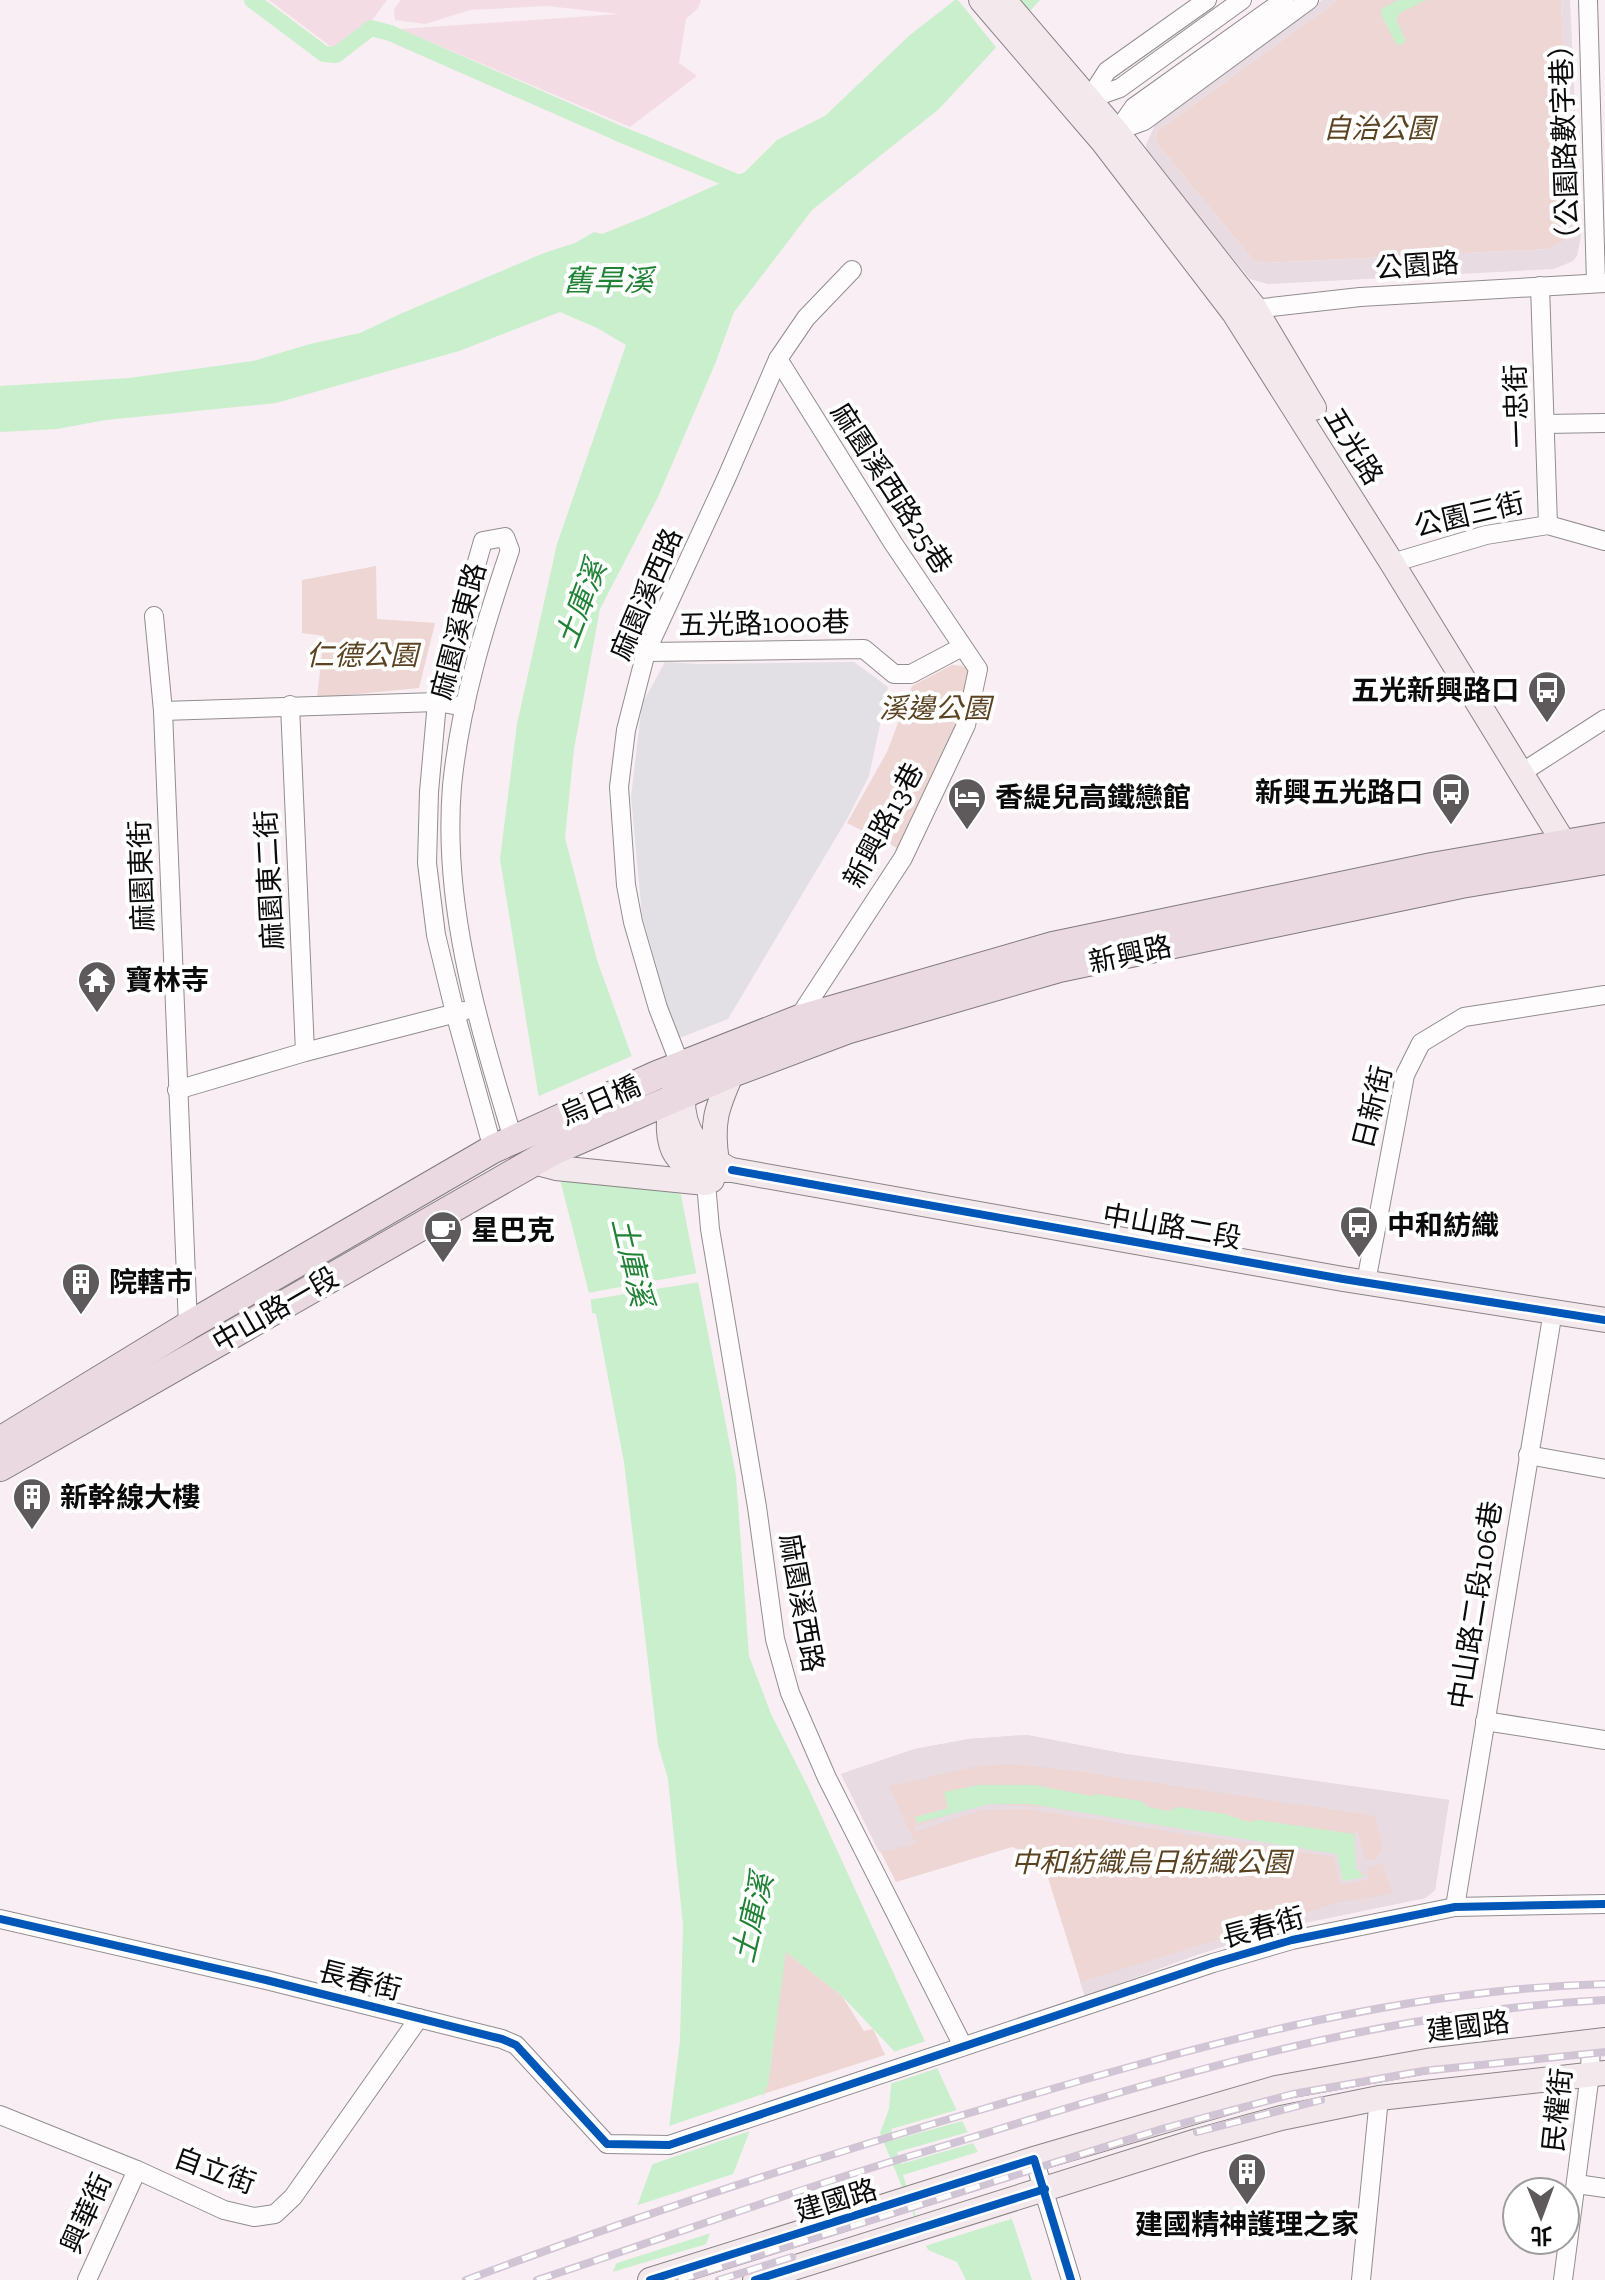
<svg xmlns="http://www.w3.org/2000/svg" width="1605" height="2280" font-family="'Zilla Slab','Noto Sans TC',serif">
<rect width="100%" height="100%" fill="#f9eef3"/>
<polygon fill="#e2dfe5" points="665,662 698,664 854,662 888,687 869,776 847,819 728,1019 677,1039 642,915 631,797 642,704"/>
<g fill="#f4dce4">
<polygon points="269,0 387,0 366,28 355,31 334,49"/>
<polygon points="401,0 701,0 698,8 686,19 679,63 697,76 630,127 400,29 620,14 547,6 470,10 425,24 395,20 394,9"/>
</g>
<g fill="#edd6d3">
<polygon points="1338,0 1561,0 1571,233 1563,242 1547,249 1266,263 1254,261 1159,146 1155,137 1157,131"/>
<polygon points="376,566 377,619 435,623 419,688 317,698 324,636 302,633 302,580"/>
<polygon points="952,665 962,666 971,671 965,714 899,849 847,823 887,752 912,686"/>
<polygon points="1027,1735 1125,1754 1449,1800 1435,1890 1425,1898 1289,1926 1196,1955 1085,1996 1042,1859 1012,1847 896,1882 841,1774 915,1749 969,1739"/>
<polygon points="785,1951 842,1996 864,2031 873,2029 885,2055 763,2094 768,2084"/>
</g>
<g fill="#e8dbe1">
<polygon points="1322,0 1338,0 1157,131 1155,136 1159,146 1254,261 1266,263 1547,249 1563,242 1571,232 1561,0 1570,0 1581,236 1577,256 1573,261 1554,269 1268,284 1250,279 1146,152 1146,145 1156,122"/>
<polygon points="1027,1735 1125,1754 1449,1800 1435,1890 1425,1898 1289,1926 1196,1955 1085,1996 1080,1982 1336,1903 1393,1893 1382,1864 1367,1867 1369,1884 1364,1880 1340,1885 1334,1857 1026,1809 982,1810 915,1832 914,1827 958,1811 990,1804 1047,1807 1338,1854 1343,1880 1364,1874 1356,1869 1354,1832 1358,1832 1366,1861 1376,1859 1382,1847 1375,1816 1068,1770 1012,1764 978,1766 889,1786 916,1844 879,1852 841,1774 915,1749 969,1739"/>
</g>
<g fill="#c9efcd">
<polygon points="955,0 1040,0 939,109 812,210 734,312 715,364 658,497 600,609 574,749 565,838 597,960 680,1190 736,1476 749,1656 771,1714 808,1787 956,2109 1013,2222 1032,2280 966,2280 957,2262 928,2250 880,2133 889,2109 894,2051 842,1996 786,1952 768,2084 692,2280 610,2280 651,2168 669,2128 680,2041 683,1925 668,1779 658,1745 624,1462 596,1314 592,1313 591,1301 538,1093 500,859 517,724 557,544 626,345 597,328 560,312 459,351 276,403 106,420 57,429 0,432 0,386 129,378 253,361 310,344 360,333 400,314 544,253 575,243 594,232 602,234 647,216 745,172 777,140 825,116 910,35"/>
<polygon points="1398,0 1426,0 1400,13 1396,19 1406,41 1400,45 1396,44 1381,15 1381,9"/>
<polygon points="979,1785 1034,1785 1091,1796 1095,1794 1141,1801 1148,1807 1168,1811 1179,1807 1225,1814 1248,1822 1258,1820 1354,1834 1356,1868 1364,1877 1343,1881 1337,1854 1030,1804 990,1804 917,1823 915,1817 948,1808 944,1792"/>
</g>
<g fill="#f9eef3">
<polygon points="958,0 1018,0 1031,16 999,51"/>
<polygon points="634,1055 663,1129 681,1194 557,1177 539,1096"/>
<polygon points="698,1273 700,1282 588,1300 587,1293"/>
<polygon points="929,2040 941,2067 887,2085 890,2053"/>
<polygon points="763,2094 760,2114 753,2130 650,2165 666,2127"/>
<polygon points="960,2109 966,2120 894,2140 891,2129"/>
<polygon points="972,2131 977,2142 901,2164 897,2152"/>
<polygon points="981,2151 1002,2191 1011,2219 925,2246 903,2175"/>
<polygon points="736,2173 714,2232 611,2265 632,2207"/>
<polygon points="710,2243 695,2280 606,2280 609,2273"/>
</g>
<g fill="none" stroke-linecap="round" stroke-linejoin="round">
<polyline stroke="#c9efcd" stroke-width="16" points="252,0 324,54 336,55 371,28 390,33 620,134 751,188"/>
<defs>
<g id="street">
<polyline points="1588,0 1596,283"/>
<polyline points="1089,99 1107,71 1207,0"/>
<polyline points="1082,105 1089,99 1120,88 1242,0"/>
<polyline points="1118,130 1134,107 1284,0"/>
<polyline points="1116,131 1144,121 1309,0"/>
<polyline points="1540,286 1548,525"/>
<polyline points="1245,310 1360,297 1605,283"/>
<polyline points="778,359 893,543 978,669 966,725 903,858 797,1020"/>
<polyline points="1545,424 1605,423"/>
<polyline points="1392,563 1486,535 1548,525 1605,541"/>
<polyline points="154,616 163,711 188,1326"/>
<polyline points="646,652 864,649 894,674 911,674 962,647"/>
<polyline points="290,705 305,1052"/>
<polyline points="163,711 437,702 465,707"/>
<polyline points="1532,766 1605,719"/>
<polyline points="681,1067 658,1008 633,922 626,885 619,787 626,730 646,652 726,479 778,359 806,318 852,270"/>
<polyline points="177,1090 305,1052 464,1011"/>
<path d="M493,1149L455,1013L436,935L427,863L429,792L437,702L483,541L505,537L510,550C484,627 460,705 452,786C442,908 479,1025 513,1139"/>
<polyline points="706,1183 710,1229 757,1507 775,1639 790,1693 827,1778 963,2046"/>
<polyline points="1366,1282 1405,1075 1421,1043 1464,1017 1605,995"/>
<polyline points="1528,1455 1605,1469"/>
<polyline points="1485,1721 1605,1740"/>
<polyline points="1455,1907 1553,1311"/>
<polyline points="0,1919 266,1980 502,2039 516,2045 607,2144 669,2145 1213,1963 1292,1940 1455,1907 1605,1904"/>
<polyline points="0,2115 137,2170 224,2210 254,2217 275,2214 293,2197 419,2018"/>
<polyline points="1034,2159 1071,2280"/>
<polyline points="1577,2184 1605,2188"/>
<polyline points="87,2280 137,2170"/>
<polyline points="1361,2280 1379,2098"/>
<polyline points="1563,2280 1590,2074 1591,2041"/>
</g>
<g id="secondary">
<polyline points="981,0 1103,142 1234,313 1392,563 1564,843 1581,850"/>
<polyline points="1004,0 1116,131 1254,307 1314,408"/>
<path d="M676,1085C668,1110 660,1155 692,1167C703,1171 720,1169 732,1170L1343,1279L1605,1320"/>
<path d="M683,1098C682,1131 700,1154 729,1169"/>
<polyline points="533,1162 556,1168 706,1183 712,1180"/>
<path d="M717,1162C711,1123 716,1109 732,1073"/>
<polyline points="650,2280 1034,2159 1276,2088 1427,2061 1605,2040"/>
<polyline points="755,2280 1197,2141 1281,2118 1379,2098 1605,2073"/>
</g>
<g id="primary">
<polyline points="0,1441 188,1326 493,1149 657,1075 797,1020 1053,946 1432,867 1605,837"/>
<polyline points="0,1467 551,1152 732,1073 849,1029 1059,968 1461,884 1605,860"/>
</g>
</defs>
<use href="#street" stroke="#928d8f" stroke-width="20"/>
<use href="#secondary" stroke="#898486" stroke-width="26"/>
<use href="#primary" stroke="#7f7a7d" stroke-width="30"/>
<use href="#street" stroke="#fefcfd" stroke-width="18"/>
<use href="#secondary" stroke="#f3e9ec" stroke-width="24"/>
<use href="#primary" stroke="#ead9e0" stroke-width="28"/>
<defs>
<g id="rail">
<polyline points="1197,2132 1321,2100"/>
<path d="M466,2280C636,2216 809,2160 983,2109C1188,2049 1390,1990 1605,1984"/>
<path d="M537,2280C644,2245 750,2206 858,2172C908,2156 959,2142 1009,2126C1204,2065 1400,2011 1605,2000"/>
<polyline points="679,2280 1165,2128 1293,2094 1423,2071 1605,2052"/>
<polyline points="719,2280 792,2257"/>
</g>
</defs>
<use href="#rail" stroke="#d1c4d4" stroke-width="8"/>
<use href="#rail" stroke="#fff" stroke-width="5" stroke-dasharray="15" stroke-linecap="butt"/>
<defs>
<g id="cycleway">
<polyline points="732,1170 1343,1279 1605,1320"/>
<polyline points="0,1919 266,1980 502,2039 516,2045 607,2144 669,2145 1213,1963 1292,1940 1455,1907 1605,1904"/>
<polyline points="650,2280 1034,2159 1071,2280"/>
<polyline points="755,2280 1045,2189"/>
</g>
</defs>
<use href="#cycleway" stroke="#fff" stroke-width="13"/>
<use href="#cycleway" stroke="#0057b8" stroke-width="8"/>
</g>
<defs>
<symbol id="bus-pin" viewBox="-11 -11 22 30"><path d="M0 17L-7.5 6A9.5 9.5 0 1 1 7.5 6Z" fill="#5e5a5c" stroke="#fff"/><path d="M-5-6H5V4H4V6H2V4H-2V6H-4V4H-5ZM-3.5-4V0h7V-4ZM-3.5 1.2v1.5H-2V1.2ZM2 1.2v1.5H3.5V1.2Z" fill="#fff"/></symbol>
<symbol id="hotel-pin" viewBox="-11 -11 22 30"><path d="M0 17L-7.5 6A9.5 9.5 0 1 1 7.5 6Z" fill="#5e5a5c" stroke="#fff"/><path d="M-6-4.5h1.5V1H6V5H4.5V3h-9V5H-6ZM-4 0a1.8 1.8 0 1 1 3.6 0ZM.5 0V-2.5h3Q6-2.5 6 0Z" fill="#fff"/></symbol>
<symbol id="temple-pin" viewBox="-11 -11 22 30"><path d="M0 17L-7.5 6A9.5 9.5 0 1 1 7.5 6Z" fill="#5e5a5c" stroke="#fff"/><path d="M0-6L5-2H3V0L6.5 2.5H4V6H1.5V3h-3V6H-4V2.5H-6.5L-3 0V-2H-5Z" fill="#fff"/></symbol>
<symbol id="cafe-pin" viewBox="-11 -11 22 30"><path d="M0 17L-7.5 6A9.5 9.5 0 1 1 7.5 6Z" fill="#5e5a5c" stroke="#fff"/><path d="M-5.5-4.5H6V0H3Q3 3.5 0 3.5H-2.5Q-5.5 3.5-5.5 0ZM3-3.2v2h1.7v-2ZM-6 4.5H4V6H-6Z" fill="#fff"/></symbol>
<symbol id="building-pin" viewBox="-11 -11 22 30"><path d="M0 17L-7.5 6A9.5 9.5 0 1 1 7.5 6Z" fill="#5e5a5c" stroke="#fff"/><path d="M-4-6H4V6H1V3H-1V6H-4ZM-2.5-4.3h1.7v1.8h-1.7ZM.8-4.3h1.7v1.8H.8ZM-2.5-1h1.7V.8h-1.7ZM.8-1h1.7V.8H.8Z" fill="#fff"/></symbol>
</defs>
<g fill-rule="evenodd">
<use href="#bus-pin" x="1525" y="668" width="44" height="60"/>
<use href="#bus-pin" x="1429" y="770" width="44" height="60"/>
<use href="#hotel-pin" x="945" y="775" width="44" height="60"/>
<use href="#temple-pin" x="75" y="958" width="44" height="60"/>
<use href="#bus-pin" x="1337" y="1203" width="44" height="60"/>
<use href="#cafe-pin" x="421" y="1208" width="44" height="60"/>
<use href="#building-pin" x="59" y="1260" width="44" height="60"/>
<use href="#building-pin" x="10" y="1475" width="44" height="60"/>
<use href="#building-pin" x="1225" y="2150" width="44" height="60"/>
</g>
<g text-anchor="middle" stroke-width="8" stroke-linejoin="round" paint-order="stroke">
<g font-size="28" font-style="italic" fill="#5b4322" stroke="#fff">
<text x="1379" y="138">自治公園</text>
<text x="362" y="665">仁德公園</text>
<text x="935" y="718">溪邊公園</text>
<text x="1151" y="1872">中和紡織烏日紡織公園</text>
</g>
<g font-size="28" fill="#0b0b0b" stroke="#fff">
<text transform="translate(1564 142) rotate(-92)" y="10">（公園路數字巷）</text>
<text transform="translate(1417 265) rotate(-4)" y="10">公園路</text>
<text transform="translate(1516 406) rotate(-92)" y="10">一忠街</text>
<text transform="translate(1354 446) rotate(58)" y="10">五光路</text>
<text transform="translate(892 488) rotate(57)" y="10">麻園溪西路25巷</text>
<text transform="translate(1469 514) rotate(-13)" y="10">公園三街</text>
<text transform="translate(646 594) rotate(-67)" y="10">麻園溪西路</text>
<text transform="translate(764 623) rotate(-1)" y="10">五光路1000巷</text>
<text transform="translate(458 631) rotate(-75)" y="10">麻園溪東路</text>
<text transform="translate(883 825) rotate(-62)" y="10">新興路13巷</text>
<text transform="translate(141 876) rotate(-92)" y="10">麻園東街</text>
<text transform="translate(269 880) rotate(-93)" y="10">麻園東二街</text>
<text transform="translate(1130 954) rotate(-12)" y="10">新興路</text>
<text transform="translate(600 1100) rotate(-23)" y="10">烏日橋</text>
<text transform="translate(1372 1107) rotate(-76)" y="10">日新街</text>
<text transform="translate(1172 1226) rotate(10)" y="10">中山路二段</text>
<text transform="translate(275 1309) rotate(-30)" y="10">中山路一段</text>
<text transform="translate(802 1603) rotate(80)" y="10">麻園溪西路</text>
<text transform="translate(1475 1605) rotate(-81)" y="10">中山路二段106巷</text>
<text transform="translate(1263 1927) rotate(-15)" y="10">長春街</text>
<text transform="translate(360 1980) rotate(14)" y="10">長春街</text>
<text transform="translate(1468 2026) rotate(-7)" y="10">建國路</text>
<text transform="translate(1557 2110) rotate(-84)" y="10">民權街</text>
<text transform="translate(215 2170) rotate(20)" y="10">自立街</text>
<text transform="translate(836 2200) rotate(-17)" y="10">建國路</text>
<text transform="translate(86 2213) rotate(-66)" y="10">興華街</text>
</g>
<g font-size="28" font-weight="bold" fill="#0b0b0b" stroke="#fff" text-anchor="start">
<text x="1519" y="700" text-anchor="end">五光新興路口</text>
<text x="1423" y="802" text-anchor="end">新興五光路口</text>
<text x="995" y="807">香緹兒高鐵戀館</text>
<text x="125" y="990">寶林寺</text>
<text x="1387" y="1235">中和紡織</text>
<text x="471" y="1240">星巴克</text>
<text x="109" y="1292">院轄市</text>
<text x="60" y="1507">新幹線大樓</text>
<text x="1247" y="2234" text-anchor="middle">建國精神護理之家</text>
</g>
<g font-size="30" font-style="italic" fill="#1f8235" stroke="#fff">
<text x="608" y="291">舊旱溪</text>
<text transform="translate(581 604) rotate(-69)" y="10">土庫溪</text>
<text transform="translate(632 1262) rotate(77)" y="10">土庫溪</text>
<text transform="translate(753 1918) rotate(-77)" y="10">土庫溪</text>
</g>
</g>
<g transform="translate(1541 2216) rotate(179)"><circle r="38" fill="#ffffff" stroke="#9d9d9d" stroke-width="2"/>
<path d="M0-6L14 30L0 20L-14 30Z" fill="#5e5a5c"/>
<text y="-12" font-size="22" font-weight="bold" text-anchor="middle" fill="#0b0b0b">北</text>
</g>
</svg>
